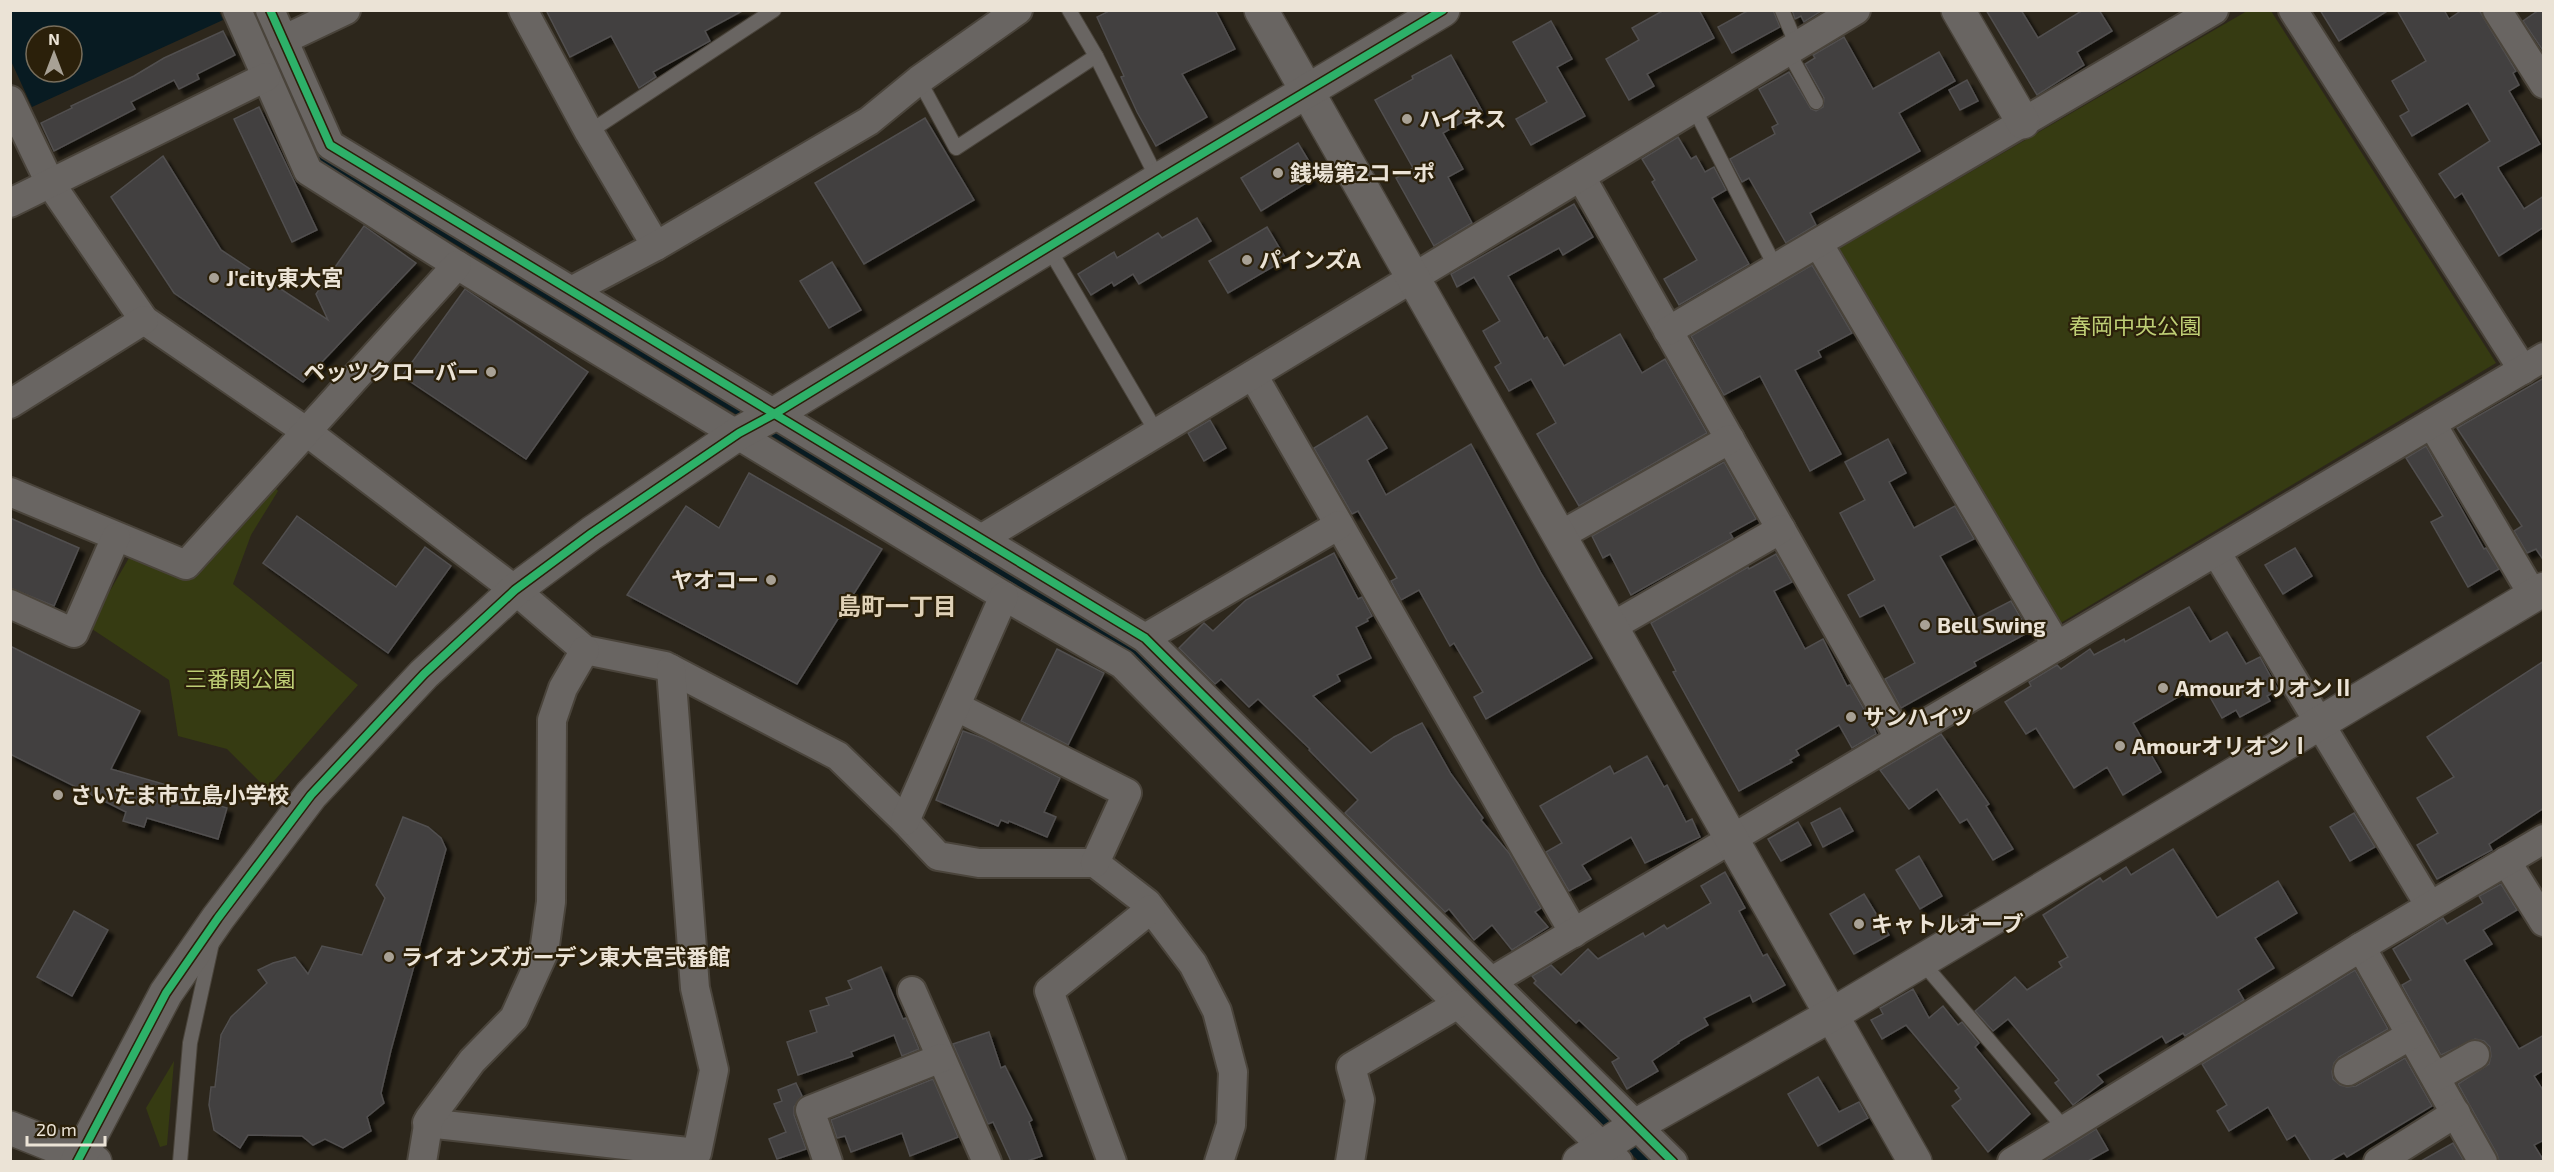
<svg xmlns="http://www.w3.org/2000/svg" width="2554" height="1172" font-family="'Exo 2','Noto Sans JP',sans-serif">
<defs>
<filter id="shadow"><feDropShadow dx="5.5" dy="5.5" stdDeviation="1.5" flood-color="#0009"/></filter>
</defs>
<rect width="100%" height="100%" fill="#2d271c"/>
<g fill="#363b12">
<polygon points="2247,11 2271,11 2496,363 2059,624 1838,249"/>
<polygon points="273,485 278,491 251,535 233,584 358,685 267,789 227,749 178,736 169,680 89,627 129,558 185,579"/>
<polygon points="174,1061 167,1145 160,1147 146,1108"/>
</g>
<path fill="#081b22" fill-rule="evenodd" d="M219,11L223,20L32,107L11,61V11ZM36,36H72V72H36Z"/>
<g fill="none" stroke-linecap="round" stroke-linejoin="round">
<g stroke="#081b22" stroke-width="8">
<polyline points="319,149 324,160 750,418"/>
<polyline points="765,427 1145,659 1614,1131"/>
<polyline points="1625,1141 1645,1162"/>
</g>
</g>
<g fill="#423f3f" stroke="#514f4f" stroke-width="1.5" filter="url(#shadow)">
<polygon points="546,10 744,10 705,31 710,41 653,72 656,77 639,88 611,36 570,57"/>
<polygon points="1111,10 1215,10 1235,49 1182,74 1207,117 1156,146 1137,112 1121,77 1124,76 1097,17"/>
<polygon points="1664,10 1699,10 1714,38 1647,74 1654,86 1629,100 1606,59 1639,40 1632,28"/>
<polygon points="1749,10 1773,10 1780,27 1732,53 1718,27"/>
<polygon points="1792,10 1823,10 1804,22 1801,16 1795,19"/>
<polygon points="1986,10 2021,10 2038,38 2083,10 2099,10 2112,31 2077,52 2084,65 2037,95"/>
<polygon points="2320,10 2389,10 2339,41"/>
<polygon points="2397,10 2444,10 2449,19 2462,10 2479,10 2516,71 2513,73 2519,85 2509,91 2540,144 2498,167 2499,170 2524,209 2544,196 2544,227 2499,256 2462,193 2455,198 2439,174 2490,141 2468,103 2412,136 2400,116 2409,111 2392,81 2426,61"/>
<polygon points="2539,10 2544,10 2544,52 2523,21"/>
<polygon points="1551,21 1572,59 1557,67 1585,116 1531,145 1516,119 1547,102 1513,42"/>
<polygon points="223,31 235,55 197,74 199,79 179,89 174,80 131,102 135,109 54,151 41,123 72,108 71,106 134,76 164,58"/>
<polygon points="1844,37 1873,89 1939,52 1955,81 1899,113 1920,151 1810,213 1816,225 1786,243 1749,178 1742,182 1730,159 1775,134 1772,127 1778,124 1759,89 1789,72 1811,109 1816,111 1823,107 1824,98 1805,64 1815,58 1813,55"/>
<polygon points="1451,55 1482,111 1443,133 1463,169 1448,177 1472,223 1434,246 1396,178 1413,168 1375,100 1413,79 1412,76"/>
<polygon points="1967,80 1978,101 1960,110 1949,90"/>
<polygon points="259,107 317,230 292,242 234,119"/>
<polygon points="925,118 974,200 864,264 815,183"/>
<polygon points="1678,137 1691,159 1696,156 1705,172 1714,167 1726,190 1712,198 1749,264 1679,305 1664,279 1697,260 1652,182 1655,180 1642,159"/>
<polygon points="1298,143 1310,163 1303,167 1311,180 1261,211 1241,178"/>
<polygon points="163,156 221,250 328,320 316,294 364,226 416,263 303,382 174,293 111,197"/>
<polygon points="1574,204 1593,237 1563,255 1559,248 1508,276 1544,339 1547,337 1564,366 1620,334 1642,373 1665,359 1707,433 1579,506 1537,434 1556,423 1531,379 1509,391 1495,367 1501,363 1483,331 1500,321 1474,277 1457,287 1451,274"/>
<polygon points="1197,218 1211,241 1139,284 1133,274 1114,286 1112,282 1091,295 1078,274 1114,252 1117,258 1158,233 1162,238"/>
<polygon points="1267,227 1286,259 1228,293 1209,261"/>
<polygon points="832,262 861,310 829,328 800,281"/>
<polygon points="1812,265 1852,333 1818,351 1821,357 1795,370 1841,454 1810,471 1760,376 1724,395 1691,336"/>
<polygon points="465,289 588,372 526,459 402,376"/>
<polygon points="2544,378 2544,561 2536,549 2527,553 2514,531 2522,526 2457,428"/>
<polygon points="1367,416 1387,448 1367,460 1386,495 1471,444 1542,575 1592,658 1486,719 1474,697 1483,692 1454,643 1450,646 1419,590 1401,600 1391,581 1397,578 1358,511 1352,514 1314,448"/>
<polygon points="1210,420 1226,448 1204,461 1188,433"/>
<polygon points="1888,439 1906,473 1889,482 1914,528 1955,506 1974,539 1940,556 1976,619 2011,601 2029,632 1974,662 1976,666 1901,708 1885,679 1915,663 1884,605 1860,617 1848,595 1875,580 1840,513 1865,500 1845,462"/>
<polygon points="2426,446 2484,549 2486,548 2499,569 2468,587 2431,522 2443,516 2406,458"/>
<polygon points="1724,462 1756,519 1730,533 1733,538 1631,595 1610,554 1603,558 1592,536"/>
<polygon points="749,473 882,549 797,684 627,595 686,506 719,528"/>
<polygon points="297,516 396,587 425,547 451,566 388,653 263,563"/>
<polygon points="10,518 79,548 54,606 10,588"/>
<polygon points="2295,548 2312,576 2283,594 2265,565"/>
<polygon points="1334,553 1358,599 1362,597 1372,616 1367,619 1368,621 1356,627 1371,658 1337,675 1340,681 1313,696 1371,753 1394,737 1422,723 1451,774 1483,818 1481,820 1509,853 1541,908 1535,912 1548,927 1512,950 1492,925 1474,940 1449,909 1445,912 1345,813 1358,800 1309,750 1310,749 1258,699 1249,707 1221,679 1215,684 1179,648 1204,623 1213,631 1246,600"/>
<polygon points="1776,554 1792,582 1774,591 1805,649 1823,639 1847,686 1850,685 1872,723 1876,734 1852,748 1839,725 1796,750 1799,755 1790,760 1792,762 1739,791 1673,672 1676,671 1651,623 1748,567 1749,569"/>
<polygon points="2189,607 2210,642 2227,632 2246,664 2260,657 2278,690 2267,696 2270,701 2240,717 2236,710 2222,718 2202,683 2133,723 2161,772 2123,795 2107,767 2074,788 2036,728 2026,734 2005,702 2031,686 2029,682 2057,665 2061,669 2090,649 2094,655 2124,639 2125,642"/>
<polygon points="10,646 140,711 111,769 184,790 183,795 227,808 218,839 147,818 144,827 123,821 126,812 10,754"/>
<polygon points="1057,649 1104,673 1068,745 1021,721"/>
<polygon points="2544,661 2544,808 2489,844 2492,850 2437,879 2417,845 2438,833 2417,798 2454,777 2427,737"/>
<polygon points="963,731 985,739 1060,778 1044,812 1056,817 1047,837 1009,821 1008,823 1001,820 998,826 936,800"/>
<polygon points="1941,734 1989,804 1986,806 2013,849 1993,860 1967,819 1960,823 1937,789 1909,809 1880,770"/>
<polygon points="1647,756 1664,787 1667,785 1686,822 1692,819 1700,837 1645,863 1631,837 1582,865 1591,879 1569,891 1546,852 1562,843 1540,806 1610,766 1614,774"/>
<polygon points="1840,808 1853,831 1823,847 1811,823"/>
<polygon points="2354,813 2375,847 2350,861 2330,827"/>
<polygon points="403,817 428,827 441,838 446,849 391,1050 381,1093 384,1103 367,1117 371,1131 343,1148 325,1139 313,1145 302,1136 248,1135 240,1148 214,1130 209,1105 211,1087 215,1087 221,1035 231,1017 267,983 258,970 273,963 295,957 308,974 322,946 362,955 385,898 376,885"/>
<polygon points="1798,822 1811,845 1781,861 1768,839"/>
<polygon points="2173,849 2217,918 2278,881 2297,913 2255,938 2274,968 2238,990 2244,1000 2185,1036 2183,1033 2166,1043 2162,1036 2097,1075 2103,1082 2073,1105 2055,1083 2059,1080 2008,1019 1993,1031 1975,1011 2015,977 2027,990 2062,967 2059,962 2068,957 2043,915 2100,878 2103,882 2126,867 2131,875"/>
<polygon points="1919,856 1942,896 1920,909 1896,870"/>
<polygon points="1725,872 1745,908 1739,911 1763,956 1767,954 1785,985 1753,1002 1750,995 1704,1018 1708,1025 1678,1042 1679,1043 1652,1061 1658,1071 1627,1089 1612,1062 1619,1058 1579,1020 1576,1023 1534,983 1536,981 1532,976 1551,965 1561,975 1588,949 1598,959 1643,933 1645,937 1664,925 1667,929 1711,903 1701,886"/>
<polygon points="2501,884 2517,910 2483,930 2492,944 2464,960 2519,1049 2544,1035 2544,1070 2534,1076 2544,1092 2544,1140 2534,1145 2544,1161 2499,1161 2497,1154 2458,1084 2489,1064 2491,1056 2490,1047 2484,1041 2475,1039 2441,1055 2402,985 2411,980 2393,949 2443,918 2447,924 2483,903 2479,896"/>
<polygon points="1864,894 1889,935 1854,954 1830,914"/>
<polygon points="74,911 108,930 72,996 37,977"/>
<polygon points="881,967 903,1019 906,1018 919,1049 902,1056 894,1035 851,1052 853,1056 798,1075 787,1042 817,1032 810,1011 829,1005 826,998 852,989 848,981"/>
<polygon points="2355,970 2388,1029 2339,1057 2334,1063 2332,1072 2333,1079 2340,1085 2347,1087 2356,1086 2405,1058 2432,1106 2347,1157 2344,1153 2330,1161 2311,1161 2295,1135 2287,1140 2268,1107 2229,1131 2217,1111 2227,1105 2202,1064"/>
<polygon points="1913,989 1929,1018 1943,1006 1958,1025 1962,1022 1979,1043 1975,1047 2030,1114 1988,1152 1952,1106 1961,1099 1955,1091 1959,1088 1906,1025 1882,1039 1871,1020 1883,1014 1880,1008"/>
<polygon points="989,1032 1001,1068 1005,1066 1032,1120 1029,1122 1042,1156 1027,1161 1011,1161 993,1122 988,1124 953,1044"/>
<polygon points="1818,1077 1839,1112 1859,1102 1868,1118 1818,1146 1788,1094"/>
<polygon points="933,1079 958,1137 910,1156 902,1133 851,1152 845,1136 837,1138 831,1120"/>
<polygon points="796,1083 802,1096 794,1107 794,1115 806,1149 777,1159 769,1139 786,1132 774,1104 782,1101 778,1090"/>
<polygon points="2096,1129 2108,1150 2088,1161 2044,1161"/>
<polygon points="2453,1143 2464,1161 2421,1161"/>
</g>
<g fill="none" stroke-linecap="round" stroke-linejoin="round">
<defs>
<g id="service">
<polyline points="1069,10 1096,56 1158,180"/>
<polyline points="1782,10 1797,46"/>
<polyline points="1788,51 1816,102"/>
<polyline points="919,80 956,148 1096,56"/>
<polyline points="1694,108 1776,268"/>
<polyline points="589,132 774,10"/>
<polyline points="1048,247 1157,433"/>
<polyline points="1921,961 2065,1129"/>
<polyline points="180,1162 190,1043 212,943"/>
</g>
<g id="minor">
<polyline points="237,10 308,171 457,265 1004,596 1122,664 1458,1004 1618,1162"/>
<polyline points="270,10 330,145 1145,638 1673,1162"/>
<polyline points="523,10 589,132 656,246"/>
<polyline points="2293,10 2523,370"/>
<polyline points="2497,10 2544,84"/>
<polyline points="283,40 346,10"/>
<polyline points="10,100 50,183 144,320 307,432 515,590 585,650 665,666 838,756 905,821 938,856 979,863 1095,863 1147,903 1193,964 1217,1011 1233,1072 1231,1125 1219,1162"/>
<polyline points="1581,177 1900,739"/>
<polyline points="10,203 266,77"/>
<polyline points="1818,243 2057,646"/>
<polyline points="573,290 656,246 869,121 919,80 1018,10"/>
<polyline points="1668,331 2214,10"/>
<polyline points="1253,375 1574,933"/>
<polyline points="10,404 144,320"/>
<polyline points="2432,424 2533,595"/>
<polyline points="10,492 186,565 457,265"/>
<polyline points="1561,535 1730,439"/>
<polyline points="981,539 1856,10"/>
<polyline points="2216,552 2430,906"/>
<polyline points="10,604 74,633 116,537"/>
<polyline points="1613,626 1781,529"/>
<polyline points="1145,638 1339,525"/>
<polyline points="957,707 1127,793 1095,863"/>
<polyline points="905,821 1004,596"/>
<polyline points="2506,861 2544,922"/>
<polyline points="2361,947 2483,1162"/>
<polyline points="1492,981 2544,357"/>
<polyline points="912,991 987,1162"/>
<polyline points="2348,1071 2411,1035"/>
<polyline points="2436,1077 2475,1055"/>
<polyline points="427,1123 697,1153 714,1070 695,988 671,669"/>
<polyline points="422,1162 429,1119 472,1061 514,1018 544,952 551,902 552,720 563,688 585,650"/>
<polyline points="828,1162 810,1110 941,1058"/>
<polyline points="1112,1162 1049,991 1151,909"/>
<polyline points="1350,1162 1360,1100 1351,1067 1458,1004"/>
<polyline points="2012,1162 2361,947 2544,839"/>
<polyline points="2378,1162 2456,1113"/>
</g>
<g id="tertiary">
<polyline points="1261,10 1915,1162"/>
<polyline points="1958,10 2023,122"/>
<polyline points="10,1128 95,1162"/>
<polyline points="77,1162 166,993 218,918 311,795 424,674 515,590 592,533 739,433 776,413 1158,180 1443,10"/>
<polyline points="1579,1162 1635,1126 1833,1014 2544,589"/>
</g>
</defs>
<use href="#service" stroke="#4a443b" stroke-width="16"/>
<use href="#minor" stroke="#4a443b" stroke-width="32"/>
<use href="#tertiary" stroke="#4a443b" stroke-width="36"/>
<use href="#service" stroke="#696562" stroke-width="14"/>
<use href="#minor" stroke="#696562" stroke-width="28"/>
<use href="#tertiary" stroke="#696562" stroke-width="33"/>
<defs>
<g id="cycleway">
<polyline points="270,10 330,145 1145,638 1673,1162"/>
<polyline points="77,1162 166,993 218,918 311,795 424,674 515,590 592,533 739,433 776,413 1158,180 1443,10"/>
</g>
</defs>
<use href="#cycleway" stroke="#2b200a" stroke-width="11"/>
<use href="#cycleway" stroke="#2db169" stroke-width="8"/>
</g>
<g fill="#a8a195" stroke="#2b200a" stroke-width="2">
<circle cx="1407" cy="119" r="6"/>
<circle cx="1278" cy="173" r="6"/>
<circle cx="1247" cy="260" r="6"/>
<circle cx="214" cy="278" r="6"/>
<circle cx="491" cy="372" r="6"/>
<circle cx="771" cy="580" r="6"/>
<circle cx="1925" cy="625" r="6"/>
<circle cx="2163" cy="688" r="6"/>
<circle cx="1851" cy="717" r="6"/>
<circle cx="2120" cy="746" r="6"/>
<circle cx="58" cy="795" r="6"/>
<circle cx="1859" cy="924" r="6"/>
<circle cx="389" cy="957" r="6"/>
</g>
<g text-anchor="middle" stroke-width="4.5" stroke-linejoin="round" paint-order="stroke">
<g font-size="22" font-weight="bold" fill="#ebe3d6" stroke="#2b200a" text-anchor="start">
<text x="1419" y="127">ハイネス</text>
<text x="1290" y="181">銭場第2コーポ</text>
<text x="1259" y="268">パインズA</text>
<text x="226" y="286">J'city東大宮</text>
<text x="479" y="380" text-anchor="end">ペッツクローバー</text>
<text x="759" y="588" text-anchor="end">ヤオコー</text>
<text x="1937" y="633">Bell Swing</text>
<text x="2175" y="696">AmourオリオンⅡ</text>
<text x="1863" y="725">サンハイツ</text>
<text x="2132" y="754">AmourオリオンⅠ</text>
<text x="70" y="803">さいたま市立島小学校</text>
<text x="1871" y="932">キャトルオーブ</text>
<text x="401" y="965">ライオンズガーデン東大宮弐番館</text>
</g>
<g font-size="22" fill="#bece75" stroke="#2b200a">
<text x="2135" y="334">春岡中央公園</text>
<text x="240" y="687">三番関公園</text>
</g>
<g font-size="24" font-weight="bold" fill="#dfd1b7" stroke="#2b200a">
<text x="897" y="615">島町一丁目</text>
</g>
</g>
<rect width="2554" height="1172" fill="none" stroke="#ebe3d6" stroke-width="24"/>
<g transform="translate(54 54)"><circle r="28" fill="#2b200a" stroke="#786e5c" stroke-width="1.5"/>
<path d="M0-4.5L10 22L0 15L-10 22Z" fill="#a8a195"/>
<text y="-9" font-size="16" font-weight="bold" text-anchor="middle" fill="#ebe3d6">N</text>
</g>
<path d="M27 1136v9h78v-9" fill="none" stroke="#ebe3d6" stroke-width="3"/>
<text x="36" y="1136" font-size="18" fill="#ebe3d6" stroke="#2b200a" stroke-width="4.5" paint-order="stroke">20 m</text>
</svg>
